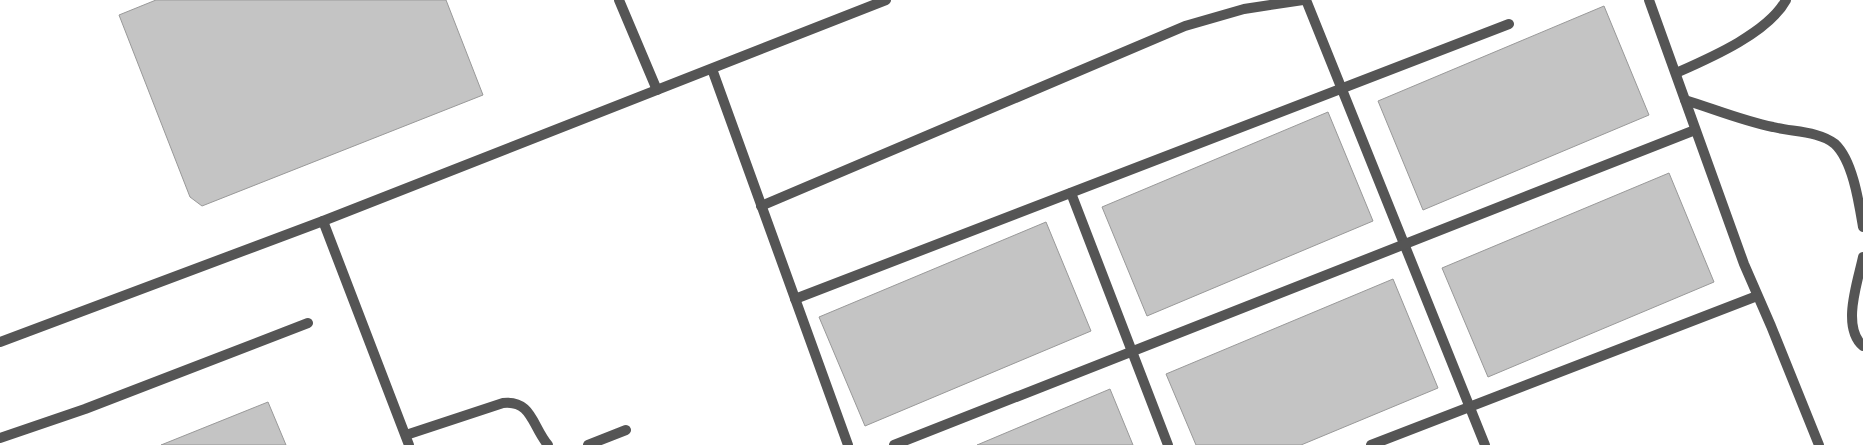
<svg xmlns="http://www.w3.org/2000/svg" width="1863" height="445" font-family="Mulish,sans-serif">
<rect width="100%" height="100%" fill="#fff"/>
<g fill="#c4c4c4" stroke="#999">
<polygon points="156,0 446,0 483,95 202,206 190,197 119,15"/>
<polygon points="1604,6 1649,115 1423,210 1378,101"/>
<polygon points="1328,112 1373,221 1147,316 1102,207"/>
<polygon points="1669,173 1714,282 1488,377 1442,268"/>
<polygon points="1046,222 1091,331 865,426 819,317"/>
<polygon points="1393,279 1438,388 1301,445 1196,445 1166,374"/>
<polygon points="1110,389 1133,445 977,445"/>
<polygon points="268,402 286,445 161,445"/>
</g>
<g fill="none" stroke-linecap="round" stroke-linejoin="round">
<g stroke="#555" stroke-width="10">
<polyline points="619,0 657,90"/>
<polyline points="1306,0 1485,445"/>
<polyline points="1649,0 1744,264 1771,326 1819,445"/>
<polyline points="712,69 848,445"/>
<path d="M1676,73C1710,58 1768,33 1786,0"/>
<path d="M1685,100C1714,109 1743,121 1773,127C1792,132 1819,131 1835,144C1853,161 1859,203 1863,227"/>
<polyline points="1071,193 1168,445"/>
<polyline points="761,206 1185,26 1244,9 1303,0"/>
<polyline points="323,221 409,445"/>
<path d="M1863,257C1858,281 1841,327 1863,346"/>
<polyline points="795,299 1509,24"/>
<polyline points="0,342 323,221 886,0"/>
<path d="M406,435L503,403C532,400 532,426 548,445"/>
<polyline points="0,438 85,409 308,323"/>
<polyline points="588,445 626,430"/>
<polyline points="894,445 1695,130"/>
<polyline points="1371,445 1757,296"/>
</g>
</g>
</svg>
